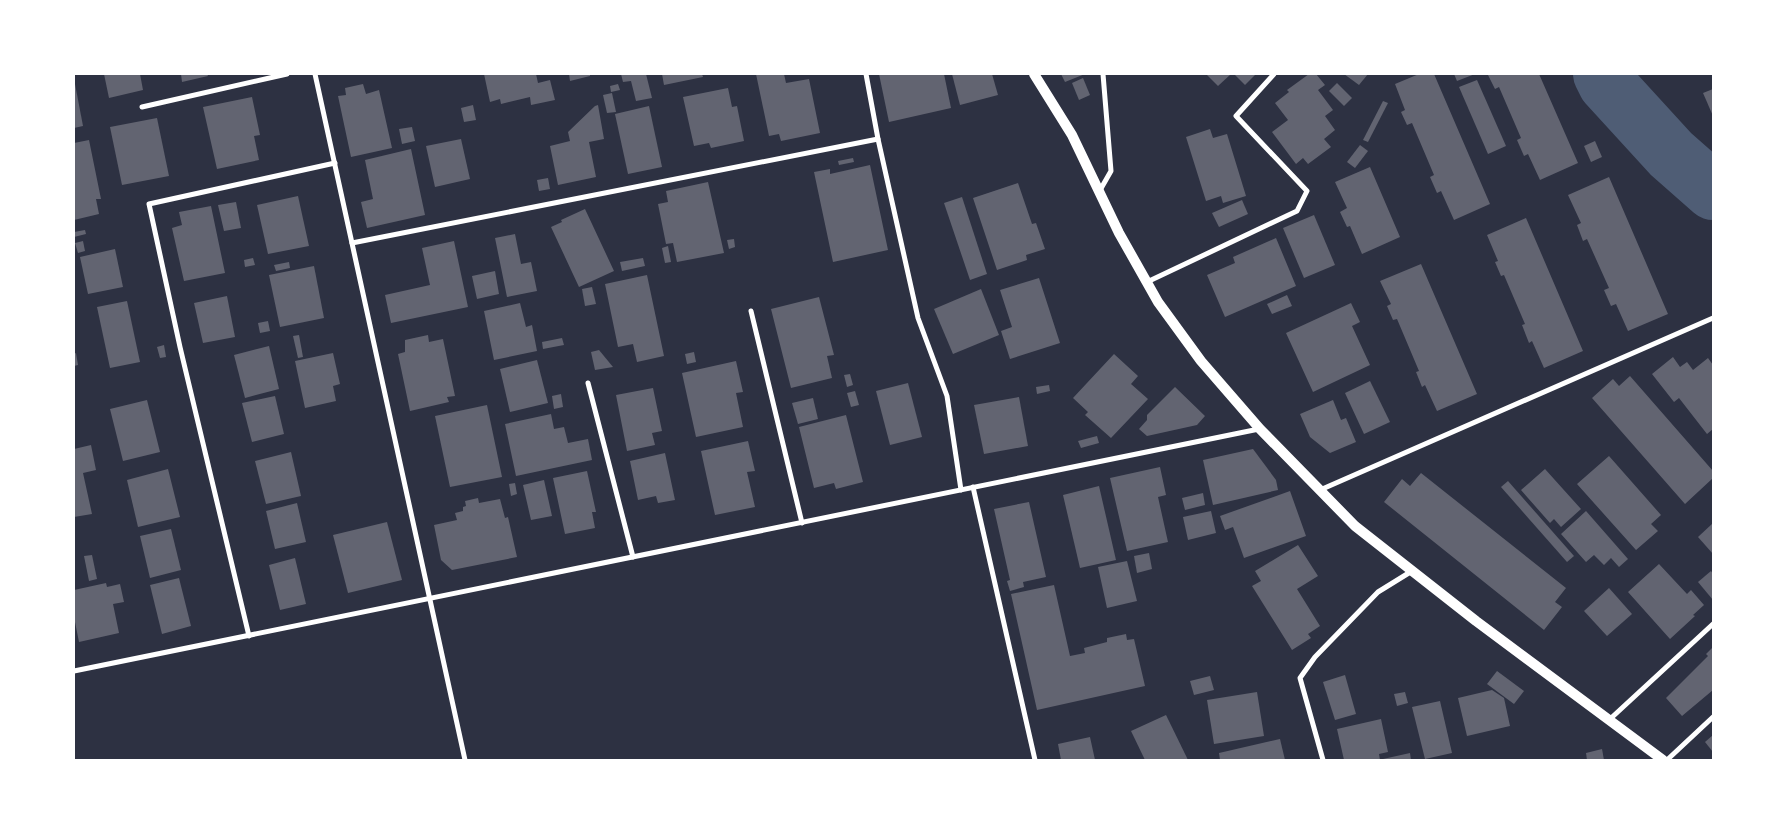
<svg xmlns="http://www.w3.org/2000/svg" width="1787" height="834" font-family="'Alegreya Sans',sans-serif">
<rect width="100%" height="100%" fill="#2d3142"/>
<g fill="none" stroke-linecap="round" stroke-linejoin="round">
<polyline stroke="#4f5d75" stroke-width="58" points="1602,74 1607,84 1671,154 1713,191"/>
</g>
<g fill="#626471">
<polygon points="104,74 140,74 143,90 109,98"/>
<polygon points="181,74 207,74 208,76 182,82"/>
<polygon points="484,74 536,74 538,83 550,80 555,100 531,105 530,97 501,104 500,99 490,102"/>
<polygon points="569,74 590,74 590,76 570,81"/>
<polygon points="621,74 646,74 652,98 636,101 631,81 623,82"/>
<polygon points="662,74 702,74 703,77 664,85"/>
<polygon points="756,74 784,74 786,83 809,79 820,133 781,141 779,134 769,136"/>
<polygon points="879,74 944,74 951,108 889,122"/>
<polygon points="952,74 992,74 998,95 960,105"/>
<polygon points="1061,74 1085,74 1065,82"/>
<polygon points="1206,74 1231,74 1218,86"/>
<polygon points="1234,74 1256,74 1245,85"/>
<polygon points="1309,74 1316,74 1325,85 1318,90 1333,110 1325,116 1335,130 1324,139 1331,147 1308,164 1303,158 1296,164 1272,132 1288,120 1275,103 1289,92 1287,90"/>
<polygon points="1344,74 1368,74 1359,85"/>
<polygon points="1419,74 1434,74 1490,204 1454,220 1441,191 1437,193 1430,177 1434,175 1412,123 1407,125 1401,112 1405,110 1395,84"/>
<polygon points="1454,74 1475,74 1457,81"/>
<polygon points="1491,74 1539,74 1578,163 1540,180 1528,154 1524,156 1517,140 1521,138 1499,87 1495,89 1488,75"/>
<polygon points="1083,78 1090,95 1079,100 1072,83"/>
<polygon points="1477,80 1506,146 1488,154 1459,87"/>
<polygon points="1337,83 1352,98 1344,106 1329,91"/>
<polygon points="75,84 83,126 74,128 74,85"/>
<polygon points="363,84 366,94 379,90 392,148 351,157 338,96 346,95 345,88"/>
<polygon points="618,84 620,90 611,92 610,86"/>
<polygon points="728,88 732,107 737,106 744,141 711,148 709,143 694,146 683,97"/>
<polygon points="1713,89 1713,116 1703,93"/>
<polygon points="612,93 616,112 607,113 603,95"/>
<polygon points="252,97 260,135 254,136 259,160 217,169 203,107"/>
<polygon points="1383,101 1388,103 1368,142 1363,140"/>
<polygon points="473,105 476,120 464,122 461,108"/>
<polygon points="598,105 604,139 589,142 596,177 558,185 550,146 570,141 568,132 595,106"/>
<polygon points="649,106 662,167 628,174 615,114"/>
<polygon points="157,118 169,176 122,185 110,127"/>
<polygon points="412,127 415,141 402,144 399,129"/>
<polygon points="1210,129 1213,138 1227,134 1246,196 1223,203 1221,196 1206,201 1186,137"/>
<polygon points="461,139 470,179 435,187 426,146"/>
<polygon points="89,140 101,199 96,199 99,214 74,220 74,143"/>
<polygon points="1595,141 1602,157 1591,162 1584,146"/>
<polygon points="1360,145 1368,151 1355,168 1347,162"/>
<polygon points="411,149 425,215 367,228 361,202 373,199 365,160"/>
<polygon points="853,158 854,162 839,165 838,161"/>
<polygon points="870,165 888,250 833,262 814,172 830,169 830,174"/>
<polygon points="1370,167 1400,237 1362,254 1350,226 1347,227 1340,212 1347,208 1335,182"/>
<polygon points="1609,177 1668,314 1628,331 1616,304 1611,306 1604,290 1609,288 1587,239 1583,241 1577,225 1581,223 1568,195"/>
<polygon points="548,178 550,189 539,191 537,180"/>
<polygon points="708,182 724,253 677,262 673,243 666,244 658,204 668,202 666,191"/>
<polygon points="1018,183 1032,224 1036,223 1045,249 1026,255 1027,260 997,270 973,198"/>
<polygon points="298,196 309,246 268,254 257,205"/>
<polygon points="962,197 987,274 970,280 944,203"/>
<polygon points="1242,200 1248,214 1219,227 1212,213"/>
<polygon points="236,202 241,228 224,231 218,205"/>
<polygon points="211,206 225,273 184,281 172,228 182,225 179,212"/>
<polygon points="585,209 614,271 579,287 551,227 562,222 561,220"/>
<polygon points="1314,215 1335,265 1304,278 1283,228"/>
<polygon points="1526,218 1583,351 1544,368 1532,341 1529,343 1522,325 1525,324 1504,275 1501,276 1495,262 1498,261 1487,235"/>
<polygon points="85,230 86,234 74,237 74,232"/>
<polygon points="515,234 521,264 531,262 537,291 507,297 495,238"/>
<polygon points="1276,238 1296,286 1225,317 1207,275 1235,263 1233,257"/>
<polygon points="734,239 735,247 729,249 727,240"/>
<polygon points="83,241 85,251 78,253 75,243"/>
<polygon points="454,241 468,307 391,323 385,295 430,285 422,248"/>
<polygon points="668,246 671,262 665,263 662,248"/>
<polygon points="115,249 123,287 88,294 80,257"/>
<polygon points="253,258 255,265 245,267 244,260"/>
<polygon points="643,258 645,266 622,271 620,262"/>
<polygon points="289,262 290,268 276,271 274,265"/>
<polygon points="1421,264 1477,394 1437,411 1425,385 1422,387 1416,372 1419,371 1397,319 1393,320 1387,306 1391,304 1380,281"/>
<polygon points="314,266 324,318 280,327 269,275"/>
<polygon points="495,271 499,294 477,299 472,276"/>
<polygon points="647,275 664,356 637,362 633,344 618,347 605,284"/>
<polygon points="1039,278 1060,343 1010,359 1001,331 1012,327 1000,290"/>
<polygon points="592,287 596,304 585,306 582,289"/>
<polygon points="981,289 999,335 953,354 934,309"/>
<polygon points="1287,295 1292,306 1272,314 1267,304"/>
<polygon points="227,296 235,337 203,343 194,303"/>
<polygon points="819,297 834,355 827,356 832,378 791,388 771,309"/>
<polygon points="127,301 140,362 110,368 97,307"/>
<polygon points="520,303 526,327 532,325 537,351 494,360 484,311"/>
<polygon points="1351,303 1360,322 1352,326 1370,365 1313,392 1286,333"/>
<polygon points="268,321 270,331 260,333 258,323"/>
<polygon points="299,335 303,357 298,358 293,336"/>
<polygon points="428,335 429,342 443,339 455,396 447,397 449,402 410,411 398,354 405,352 405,340"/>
<polygon points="562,338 564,345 543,349 542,342"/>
<polygon points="164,345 166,357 160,358 157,347"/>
<polygon points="269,346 279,389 245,398 234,355"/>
<polygon points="599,350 613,367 595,370 591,352"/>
<polygon points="694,352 696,362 687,364 685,354"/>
<polygon points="76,353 78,365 74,366 74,354"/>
<polygon points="333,353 340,384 333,386 336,401 305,408 295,361"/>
<polygon points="1114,354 1138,376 1131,384 1148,399 1111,438 1085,415 1088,412 1073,398"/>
<polygon points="1673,357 1680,367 1687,362 1693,370 1708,358 1713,365 1713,429 1707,434 1679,398 1674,402 1652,374"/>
<polygon points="537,360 548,403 510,412 500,369"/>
<polygon points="736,361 743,392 736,393 743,427 696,437 682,373"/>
<polygon points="850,374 853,385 847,387 844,375"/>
<polygon points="1630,376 1713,471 1713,478 1685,504 1592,398 1613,379 1619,386"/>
<polygon points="1370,381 1390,422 1364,434 1345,393"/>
<polygon points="908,383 922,437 890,445 876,391"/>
<polygon points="1049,385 1050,391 1037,394 1036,387"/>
<polygon points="1175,387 1205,416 1197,425 1147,436 1139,429 1147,420 1147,415"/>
<polygon points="653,388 662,431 652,433 655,445 627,451 616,395"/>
<polygon points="855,391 859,405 851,407 847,393"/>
<polygon points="561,394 563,407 554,409 552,396"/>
<polygon points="275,396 284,434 252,442 242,403"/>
<polygon points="1019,397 1028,446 984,454 974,405"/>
<polygon points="813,398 818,419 798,424 792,403"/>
<polygon points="147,400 160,452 123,461 110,409"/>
<polygon points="1333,400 1341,420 1346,418 1356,442 1330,453 1310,437 1300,414"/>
<polygon points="487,405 502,477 450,487 435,416"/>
<polygon points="551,414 554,429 564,427 568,443 588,439 592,460 516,476 505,424"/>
<polygon points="846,415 863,482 836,489 834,483 814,488 799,427"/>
<polygon points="1097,436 1099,443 1081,448 1078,441"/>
<polygon points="748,441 755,471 747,472 755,507 715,515 701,451"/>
<polygon points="91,445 96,470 83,473 92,514 74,517 74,449"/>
<polygon points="1253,449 1276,480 1278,490 1213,505 1203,460"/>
<polygon points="291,452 301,496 266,504 255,461"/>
<polygon points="665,453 675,500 658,503 656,496 638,500 630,461"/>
<polygon points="1609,456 1661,515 1651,524 1658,531 1636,550 1577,484"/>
<polygon points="1160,467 1166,495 1158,497 1168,542 1127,551 1110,478"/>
<polygon points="168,469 180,517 138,527 127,480"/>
<polygon points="1545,469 1581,509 1561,527 1554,519 1550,523 1521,490"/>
<polygon points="587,471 596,512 592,512 595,528 565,534 553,478"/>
<polygon points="1421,473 1566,588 1555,602 1562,607 1544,630 1384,502 1402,479 1410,486"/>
<polygon points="544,480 552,516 531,520 523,485"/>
<polygon points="1508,481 1574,556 1567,562 1501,487"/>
<polygon points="515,483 517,494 511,496 509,484"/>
<polygon points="1099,486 1116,560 1080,568 1063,495"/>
<polygon points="1290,491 1306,536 1244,558 1233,527 1225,530 1220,516"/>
<polygon points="1203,493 1205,505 1185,510 1182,498"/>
<polygon points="478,498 479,503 500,499 505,518 508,517 517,557 452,570 441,560 434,525 457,520 455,513 463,511 463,507 466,506 465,501"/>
<polygon points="1029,502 1046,577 1023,582 1024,587 1010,591 1007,581 1010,580 994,509"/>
<polygon points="297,503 306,542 275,549 266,511"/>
<polygon points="1211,511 1216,533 1188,540 1183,517"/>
<polygon points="1586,511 1628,559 1619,567 1611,558 1604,565 1594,555 1586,562 1561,534"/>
<polygon points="387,522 402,580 348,593 333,535"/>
<polygon points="1713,523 1713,554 1698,537"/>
<polygon points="171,529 181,570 150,578 140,536"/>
<polygon points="1298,545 1318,576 1297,589 1320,626 1308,634 1311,638 1292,650 1252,586 1261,581 1255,571"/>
<polygon points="1149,553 1152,569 1137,573 1134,556"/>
<polygon points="92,555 97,579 89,581 84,556"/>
<polygon points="295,558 306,604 280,610 269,565"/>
<polygon points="1127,561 1137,601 1107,608 1098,567"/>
<polygon points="1659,564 1687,594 1691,590 1704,605 1693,615 1695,616 1670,639 1628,592"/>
<polygon points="1711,571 1713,574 1713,600 1698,582"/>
<polygon points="179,578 191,626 162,634 150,585"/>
<polygon points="106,583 107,587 120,584 124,602 113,604 119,633 79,642 74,617 74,590"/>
<polygon points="1054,585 1070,656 1085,653 1084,648 1107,642 1107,638 1126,634 1127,640 1134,639 1145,686 1037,710 1011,594"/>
<polygon points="1609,588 1632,614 1607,636 1584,611"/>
<polygon points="1713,647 1713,690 1682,716 1666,698 1708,656 1706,654"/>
<polygon points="1497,671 1524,691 1514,704 1487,684"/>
<polygon points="1345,675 1356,714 1335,720 1323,682"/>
<polygon points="1210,676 1214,690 1194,695 1190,681"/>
<polygon points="1492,690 1504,698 1510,726 1467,736 1458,698"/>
<polygon points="1257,692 1264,736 1214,744 1207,700"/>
<polygon points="1405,692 1408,703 1397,706 1394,694"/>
<polygon points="1440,701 1452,753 1425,759 1412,707"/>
<polygon points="1166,715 1188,760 1145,760 1131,731"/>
<polygon points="1381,719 1388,752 1379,754 1380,760 1344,760 1337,729"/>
<polygon points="1713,735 1713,752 1705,742"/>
<polygon points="1090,737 1095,760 1061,760 1058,744"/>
<polygon points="1280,739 1285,760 1220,760 1219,753"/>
<polygon points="1602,749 1604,760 1587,760 1586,753"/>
<polygon points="1410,753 1411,760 1383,760 1383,759"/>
</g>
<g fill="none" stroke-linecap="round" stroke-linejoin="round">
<g stroke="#fff" stroke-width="5">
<polyline points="315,74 465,760"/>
<polyline points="866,74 878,139"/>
<polyline points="142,107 287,74"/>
<polyline points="1099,192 1111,171 1103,74"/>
<polyline points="352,243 878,139 918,318 947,396 961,490"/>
<polyline points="1147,282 1297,211 1307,191 1236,116 1274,74"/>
<polyline points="751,311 802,523"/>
<polyline points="588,383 633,557"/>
<polyline points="973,487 1035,760"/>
<polyline points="1320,490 1713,318"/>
<polyline points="249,636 180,347 149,204 335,163"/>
<polyline points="74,671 1259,429"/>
<polyline points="1609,720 1713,624"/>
<polyline points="1323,760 1300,678 1315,657 1378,592 1412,571"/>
<polyline points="1667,760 1713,717"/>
</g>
<polyline stroke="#fff" stroke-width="10" points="1034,74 1072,135 1119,233 1158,302 1201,361 1260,429 1355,526 1476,621 1663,760"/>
</g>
<rect width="1787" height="834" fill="none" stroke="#ffffff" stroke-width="150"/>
</svg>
